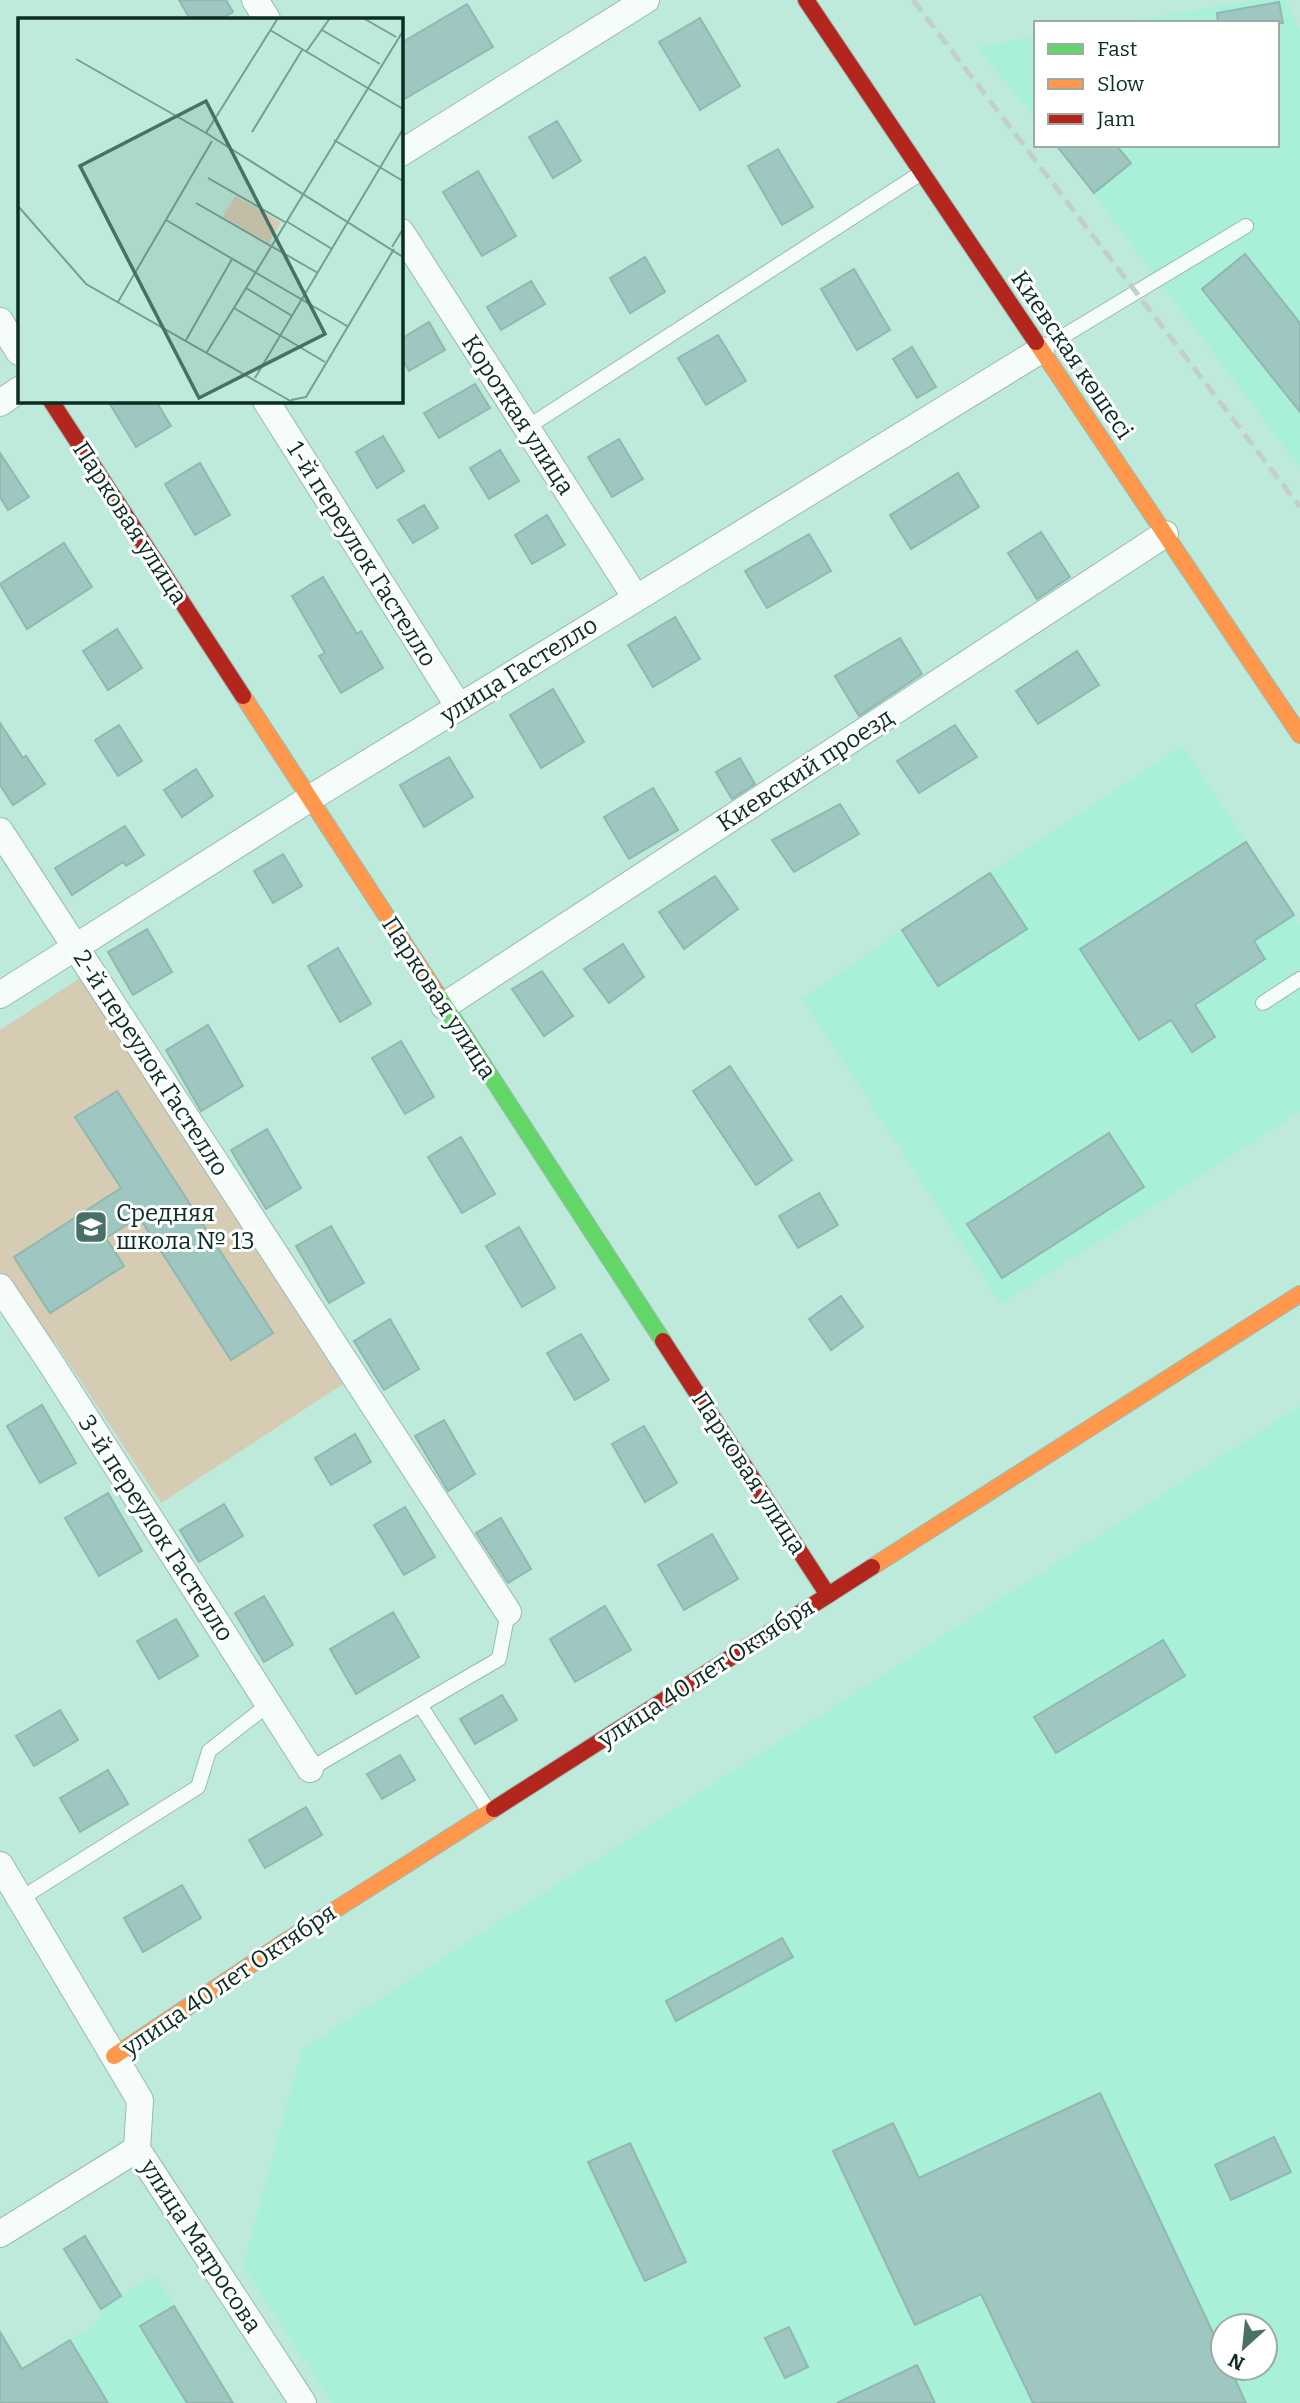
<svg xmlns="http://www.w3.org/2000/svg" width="1300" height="2403" font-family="Bitter,serif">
<rect width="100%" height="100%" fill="#beeadc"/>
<g fill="#a9f0d9" fill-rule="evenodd">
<polygon points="1256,0 1286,0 1300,31 1300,467 1056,145 1277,145 1277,23 1120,23"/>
<polygon points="1036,37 1036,119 977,47"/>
<polygon points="1183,746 1300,925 1300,1112 1001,1304 802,999 902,930"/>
<path d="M1300,1406V2403H332L243,2266L302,2049ZM1223,2326H1265V2368H1223Z"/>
<polygon points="156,2275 233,2403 0,2403 0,2332 23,2369 97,2324 101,2309"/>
</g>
<polygon fill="#d6cbb3" points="80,978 343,1384 161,1503 55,1342 41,1338 0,1272 0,1030"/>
<g fill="#9dc7c0" stroke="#91b7b1" stroke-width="2">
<polygon points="179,0 226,0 233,12 221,19 190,19"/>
<polygon points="1279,2 1283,23 1218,23 1217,13"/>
<polygon points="467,4 493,47 401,101 401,43"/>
<polygon points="700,18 740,86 700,110 659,42"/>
<polygon points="557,121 581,161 553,178 529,137"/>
<polygon points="1056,145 1116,145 1131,163 1094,193"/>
<polygon points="778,149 813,207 782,225 748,166"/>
<polygon points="478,171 516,236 482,256 443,192"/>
<polygon points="1245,254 1300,323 1300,412 1202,289"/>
<polygon points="645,257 665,292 630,313 610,278"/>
<polygon points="854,269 890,330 857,350 821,289"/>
<polygon points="531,281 545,304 501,330 487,307"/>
<polygon points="429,322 445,350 409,371 401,357 401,339"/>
<polygon points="718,335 746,381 706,405 678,358"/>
<polygon points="912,347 936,387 917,398 893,359"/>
<polygon points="475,384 490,408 439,438 424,413"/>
<polygon points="108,401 156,401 171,426 136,447"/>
<polygon points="383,436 404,471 377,488 356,452"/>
<polygon points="619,439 643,479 612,497 588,457"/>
<polygon points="500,450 519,481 489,499 470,468"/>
<polygon points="0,453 29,497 8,510 0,497"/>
<polygon points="200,463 230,515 195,535 165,484"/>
<polygon points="958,473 979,507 911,549 890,515"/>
<polygon points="424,505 438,528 413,543 398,520"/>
<polygon points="547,515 565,545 532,564 515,535"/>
<polygon points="1041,532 1070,577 1037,599 1008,553"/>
<polygon points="809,534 831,571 767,608 745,571"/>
<polygon points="64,543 92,587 27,629 0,584"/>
<polygon points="323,577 357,634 361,631 383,668 341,693 319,656 325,653 292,596"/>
<polygon points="675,617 700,659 653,687 628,645"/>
<polygon points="117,629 142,668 108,690 83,651"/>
<polygon points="900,638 922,674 859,716 835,676"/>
<polygon points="1077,651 1099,685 1038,724 1016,691"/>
<polygon points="553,689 584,742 541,768 510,715"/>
<polygon points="0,723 23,758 26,756 45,784 13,805 0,785"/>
<polygon points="119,725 142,761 118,776 95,740"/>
<polygon points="955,725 977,757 919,793 897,761"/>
<polygon points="449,757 473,797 424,827 400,785"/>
<polygon points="740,758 755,784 732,799 716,772"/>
<polygon points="196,769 213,796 182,817 164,790"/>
<polygon points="653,788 678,830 629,859 604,817"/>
<polygon points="840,804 859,834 794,872 772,840"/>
<polygon points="125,826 144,855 126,866 123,862 72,895 55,868"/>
<polygon points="1246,842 1294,915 1254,941 1265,959 1195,1005 1215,1037 1192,1052 1171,1020 1139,1040 1080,949"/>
<polygon points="283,854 302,886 273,903 254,871"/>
<polygon points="990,873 1027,929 938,986 902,930"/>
<polygon points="715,876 738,909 684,949 659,912"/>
<polygon points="147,929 172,972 133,995 108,952"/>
<polygon points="623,944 644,977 609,1003 584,969"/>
<polygon points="338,948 371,1004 340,1022 308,966"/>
<polygon points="542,971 573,1016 544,1036 512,989"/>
<polygon points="208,1025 243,1086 201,1111 166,1050"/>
<polygon points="401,1041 434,1097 405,1114 372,1058"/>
<polygon points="730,1066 792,1160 756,1185 693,1091"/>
<polygon points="117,1091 273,1333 231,1360 139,1217 106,1238 124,1266 50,1313 14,1257 121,1188 75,1117"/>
<polygon points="267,1129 301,1188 266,1209 231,1150"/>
<polygon points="1109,1133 1144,1187 1002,1278 967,1224"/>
<polygon points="461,1137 495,1194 462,1213 428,1157"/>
<polygon points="819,1193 838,1225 798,1248 779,1216"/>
<polygon points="331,1226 364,1283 329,1303 296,1246"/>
<polygon points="519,1227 555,1288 522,1307 486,1246"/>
<polygon points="841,1296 863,1327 831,1350 809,1319"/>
<polygon points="390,1319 419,1369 384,1390 354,1341"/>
<polygon points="581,1334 609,1380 575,1400 547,1353"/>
<polygon points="42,1405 76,1463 40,1483 7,1426"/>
<polygon points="444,1420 475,1474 448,1491 415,1436"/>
<polygon points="644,1426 677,1483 645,1502 612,1444"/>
<polygon points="355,1434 371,1462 331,1485 315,1458"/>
<polygon points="108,1493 142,1551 99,1576 65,1518"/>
<polygon points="224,1504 243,1536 199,1562 180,1530"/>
<polygon points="405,1507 435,1557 404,1575 374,1525"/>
<polygon points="501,1518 531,1569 508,1583 476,1533"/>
<polygon points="712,1534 738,1579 684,1610 658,1565"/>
<polygon points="264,1596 293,1645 264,1662 235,1613"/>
<polygon points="605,1606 631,1650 575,1682 550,1639"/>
<polygon points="393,1612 419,1657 356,1694 330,1649"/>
<polygon points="176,1619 198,1656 159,1679 137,1641"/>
<polygon points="1163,1640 1185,1676 1056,1753 1034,1717"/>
<polygon points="502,1695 517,1720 475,1744 460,1719"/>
<polygon points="60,1710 78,1740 34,1766 16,1736"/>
<polygon points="400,1755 415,1780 382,1799 367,1774"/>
<polygon points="108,1770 128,1804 80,1832 60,1798"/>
<polygon points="306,1807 322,1835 265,1868 249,1840"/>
<polygon points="182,1885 201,1918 143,1952 124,1918"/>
<polygon points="782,1938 793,1957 676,2021 666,2001"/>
<polygon points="1100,2093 1223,2354 1223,2368 1230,2368 1246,2403 1033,2403 981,2294 915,2325 833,2151 893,2123 919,2178"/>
<polygon points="1274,2137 1291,2172 1231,2200 1215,2165"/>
<polygon points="630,2143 686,2262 645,2281 588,2162"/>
<polygon points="85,2236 121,2296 101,2309 64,2249"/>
<polygon points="174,2306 233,2403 187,2403 140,2326"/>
<polygon points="789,2327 808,2367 785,2378 765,2338"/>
<polygon points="0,2332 22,2369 70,2340 108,2403 0,2403"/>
<polygon points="917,2365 935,2403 837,2403"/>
</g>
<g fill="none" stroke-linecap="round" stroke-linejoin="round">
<defs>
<g id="lane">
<polyline points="1042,349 1246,226"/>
<polyline points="526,428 921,173"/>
<polyline points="1263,1003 1300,979"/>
<polyline points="420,1705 488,1810"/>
<polyline points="310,1769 499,1659 508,1612"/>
<polyline points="20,1899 198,1787 209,1751 269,1704"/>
</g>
<g id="street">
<polyline points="255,0 267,19"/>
<polyline points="401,153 646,0"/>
<polyline points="401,232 636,598"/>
<polyline points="0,321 19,352"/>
<polyline points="266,401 459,707"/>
<polyline points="0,403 19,390"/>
<polyline points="0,831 508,1612"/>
<polyline points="0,995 309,799 1041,350"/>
<polyline points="444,1006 1165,534"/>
<polyline points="0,1287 52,1365 310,1769"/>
<polyline points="0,1865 140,2100 137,2149 303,2403"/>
<polyline points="0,2234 137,2149"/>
</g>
<polyline id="fast" points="436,992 663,1341"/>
<g id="slow">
<polyline points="1036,342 1300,735"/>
<polyline points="243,696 436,992"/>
<polyline points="872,1567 1300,1294"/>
<polyline points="114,2056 286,1941 494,1809"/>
</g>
<g id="jam">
<polyline points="806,0 1036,342"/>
<polyline points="51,401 243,696"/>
<polyline points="663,1341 828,1595"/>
<polyline points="494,1809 872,1567"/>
</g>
</defs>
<use href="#lane" stroke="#98bbb0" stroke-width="16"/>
<use href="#street" stroke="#98bbb0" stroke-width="28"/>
<use href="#fast" stroke="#98bbb0" stroke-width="18"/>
<use href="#slow" stroke="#98bbb0" stroke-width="18"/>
<use href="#jam" stroke="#98bbb0" stroke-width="18"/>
<use href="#lane" stroke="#f5fcfa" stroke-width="14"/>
<use href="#street" stroke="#f5fcfa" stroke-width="26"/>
<use href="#fast" stroke="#63d668" stroke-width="16"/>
<use href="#slow" stroke="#ff974d" stroke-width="16"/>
<use href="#jam" stroke="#b3261e" stroke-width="16"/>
<polyline stroke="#c1d0cb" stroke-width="5" stroke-dasharray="14 7" stroke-linecap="butt" points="913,0 1300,507"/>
</g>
<defs>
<symbol id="school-square" viewBox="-11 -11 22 22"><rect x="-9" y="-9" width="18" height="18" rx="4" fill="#497064" stroke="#fff"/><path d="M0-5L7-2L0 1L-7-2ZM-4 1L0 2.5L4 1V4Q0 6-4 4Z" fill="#fff"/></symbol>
</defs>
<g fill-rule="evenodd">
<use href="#school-square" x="72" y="1208" width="38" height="38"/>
</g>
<g text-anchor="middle" stroke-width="6" stroke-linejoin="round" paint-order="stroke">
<g font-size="24" fill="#0a2e24" stroke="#fff">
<text transform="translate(1072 355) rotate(56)" y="8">Киевская көшесі</text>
<text transform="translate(518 415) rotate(57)" y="8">Короткая улица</text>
<text transform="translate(130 523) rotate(57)" y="8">Парковая улица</text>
<text transform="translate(362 554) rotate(58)" y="8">1-й переулок Гастелло</text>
<text transform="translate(519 670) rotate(-32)" y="8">улица Гастелло</text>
<text transform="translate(805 770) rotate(-33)" y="8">Киевский проезд</text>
<text transform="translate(439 998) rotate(57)" y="8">Парковая улица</text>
<text transform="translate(151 1063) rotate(57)" y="8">2-й переулок Гастелло</text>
<text transform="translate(749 1473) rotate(57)" y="8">Парковая улица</text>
<text transform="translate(156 1528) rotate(57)" y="8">3-й переулок Гастелло</text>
<text transform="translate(706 1673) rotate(-33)" y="8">улица 40 лет Октября</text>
<text transform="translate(229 1980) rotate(-34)" y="8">улица 40 лет Октября</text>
<text transform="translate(201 2246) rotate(57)" y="8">улица Матросова</text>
</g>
<g font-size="24" fill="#0a2e24" stroke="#fff" text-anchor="start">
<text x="116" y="1221">Средняя<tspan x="116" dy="28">школа № 13</tspan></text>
</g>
</g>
<g transform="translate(18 18)">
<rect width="385" height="385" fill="#beeadc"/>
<path d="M217,178L263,204L251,225L205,199Z" fill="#d6cbb3"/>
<path fill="none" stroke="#769f92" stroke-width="2" d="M345,0L378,19M252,12L385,91M304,12L362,46M288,34L312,0M58,41L188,115L385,239M234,114L284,32M188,115L260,0M316,122L385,163M190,160L267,204M178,185L300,255M0,188L68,266L276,385M148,202L329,308M268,203L314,231M374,229L385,211M228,270L274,298M100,284L194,123M216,290L307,344M168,322L214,241M189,334L385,13M237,360L385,111M273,382L288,379L376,231"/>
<path fill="#497064" fill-opacity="0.15" stroke="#497064" stroke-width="3.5" d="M188,83L307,316L181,380L62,148Z"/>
<rect width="385" height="385" fill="none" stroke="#0a2e24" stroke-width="3.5"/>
</g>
<rect x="1034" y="21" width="245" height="126" fill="#ffffff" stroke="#9daba7" stroke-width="2"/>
<rect x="1048" y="44" width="35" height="10" fill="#63d668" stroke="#9daba7" stroke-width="2"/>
<text x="1097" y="56" font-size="21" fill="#0a2e24">Fast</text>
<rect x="1048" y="79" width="35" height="10" fill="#ff974d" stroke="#9daba7" stroke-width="2"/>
<text x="1097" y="91" font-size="21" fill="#0a2e24">Slow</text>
<rect x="1048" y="114" width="35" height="10" fill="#b3261e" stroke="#9daba7" stroke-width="2"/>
<text x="1097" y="126" font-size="21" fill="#0a2e24">Jam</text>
<g transform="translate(1244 2347) rotate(207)"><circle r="33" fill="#ffffff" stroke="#9daba7" stroke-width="2"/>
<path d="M0-5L12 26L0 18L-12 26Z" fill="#497064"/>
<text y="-10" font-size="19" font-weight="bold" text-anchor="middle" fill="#0a2e24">N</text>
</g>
</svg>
